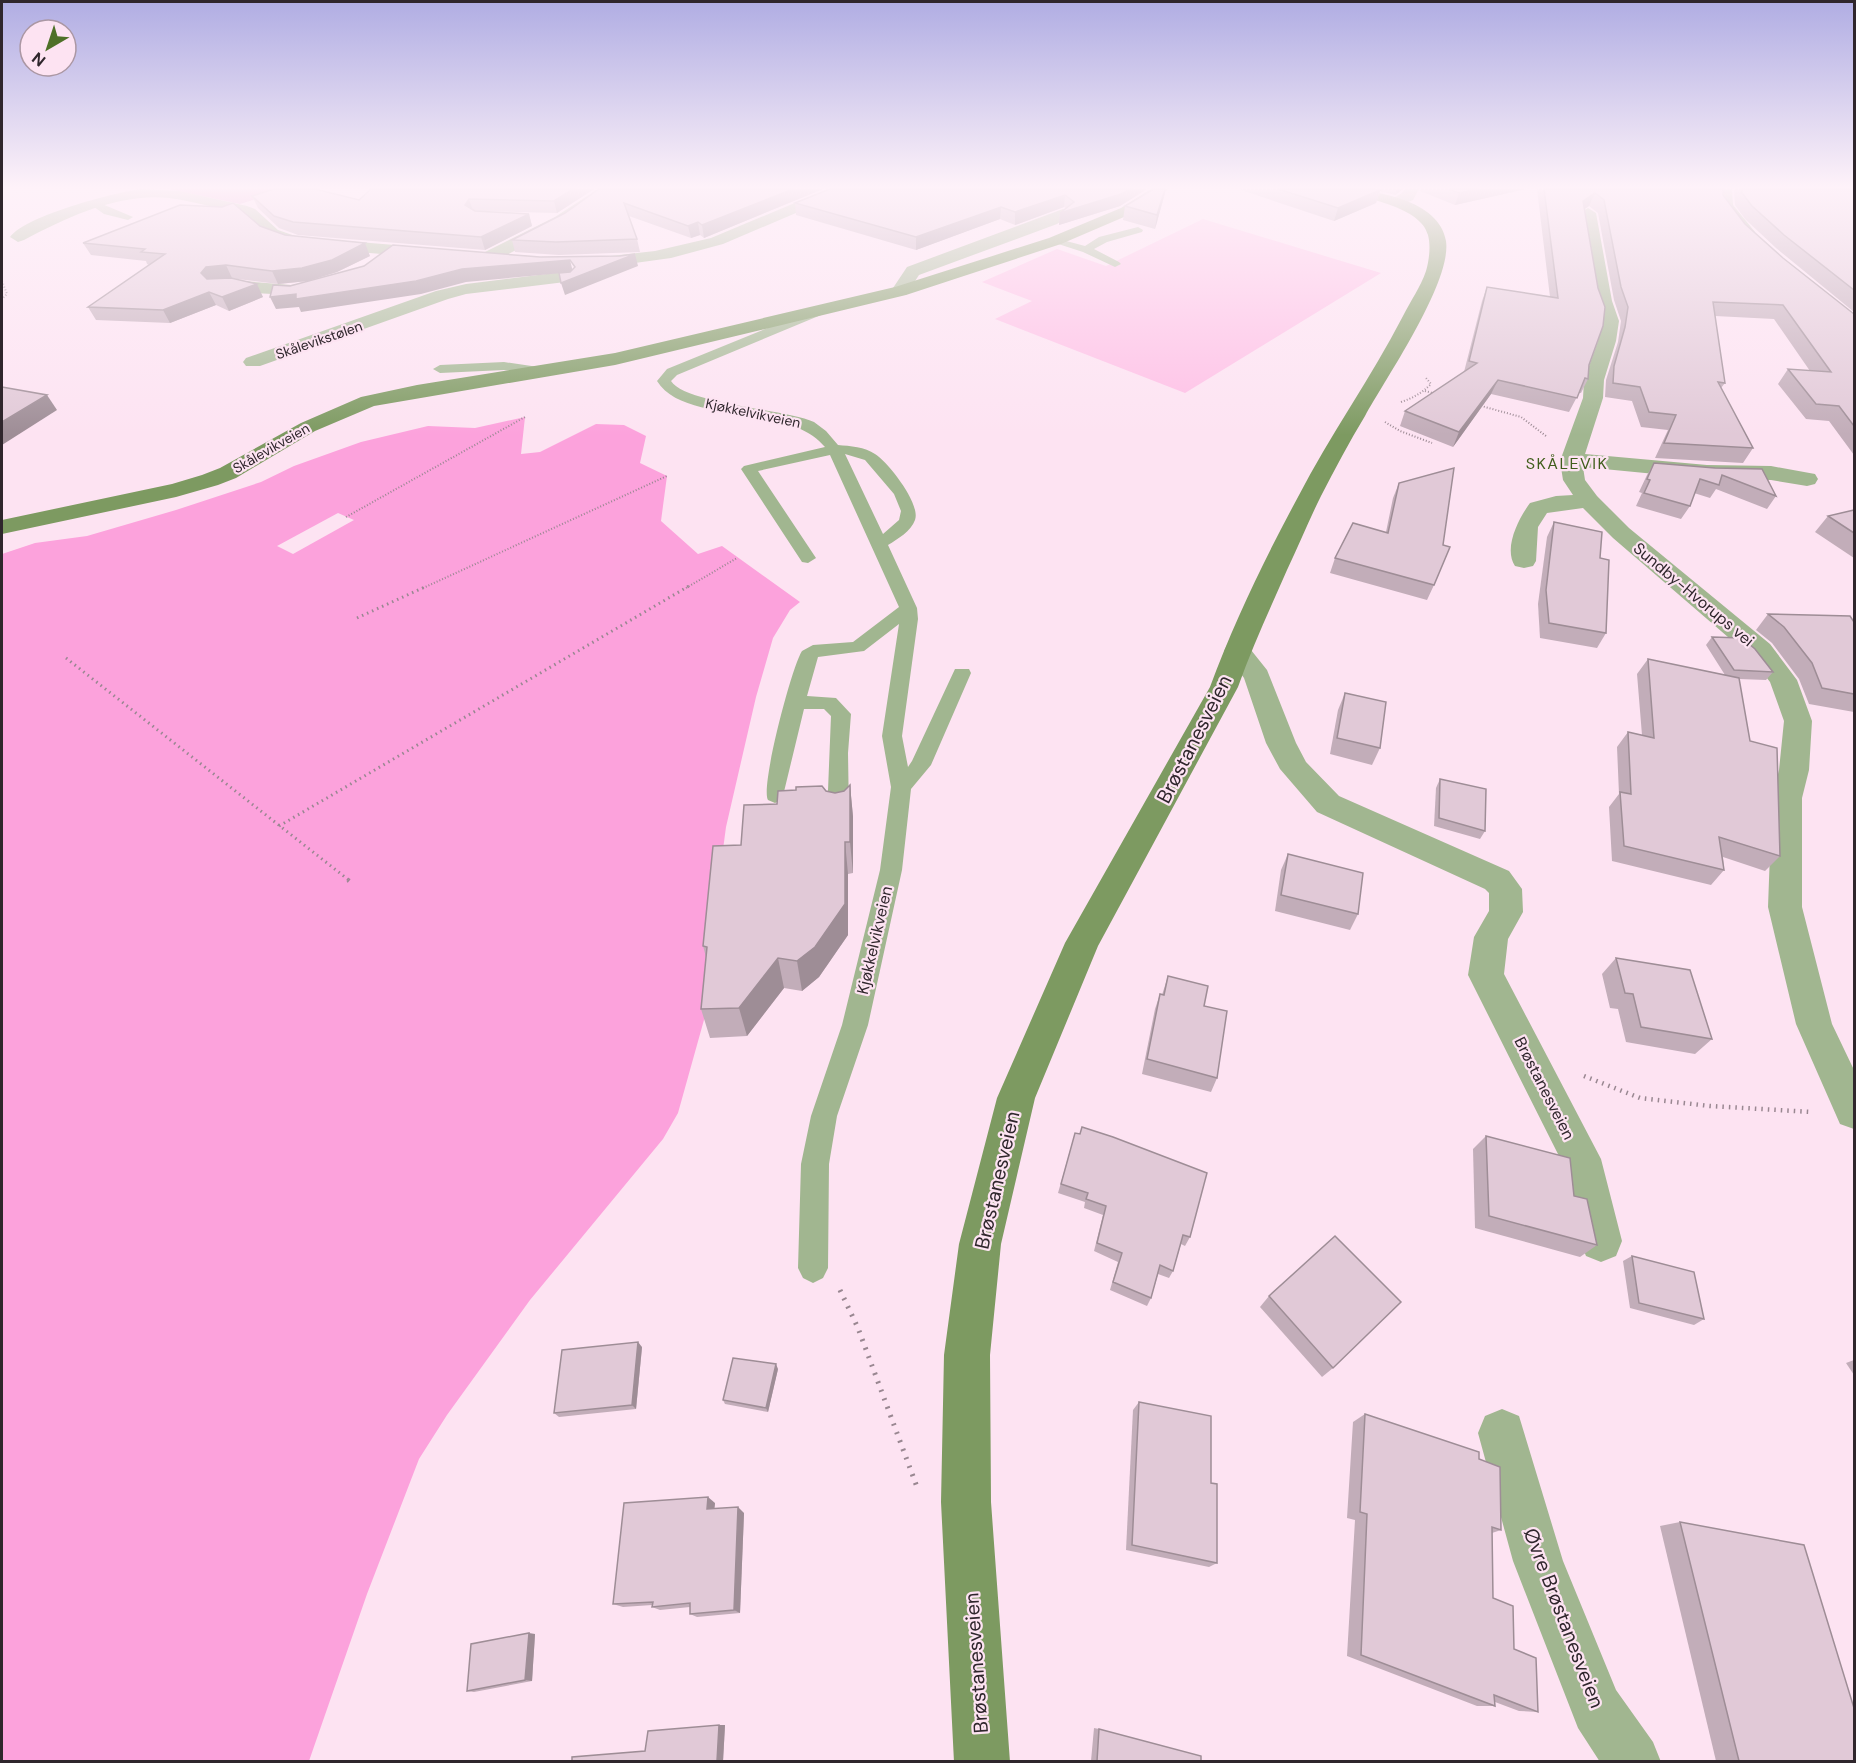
<svg xmlns="http://www.w3.org/2000/svg" width="1856" height="1763" font-family="'DM Sans',sans-serif">
<rect width="100%" height="100%" fill="#fde3f2"/>
<polygon fill="#febee5" points="1203,219 1381,273 1185,393 995,319 1032,301 982,282 1057,249 1106,266"/>
<polygon fill="#dc84bd" points="169,189 302,189 287,189 240,204"/>
<polygon fill="#fca2dc" points="525,417 521,454 540,452 596,424 624,425 646,436 640,463 667,476 661,521 698,554 722,546 800,602 790,610 773,638 756,697 726,827 718,887 714,984 678,1113 663,1139 530,1300 447,1415 419,1459 367,1594 309,1761 2,1761 2,554 35,543 87,536 176,510 261,482 294,466 361,442 428,426 475,428"/>
<polygon fill="#fde3f2" points="338,513 354,520 293,554 277,546"/>
<g fill="none" stroke-linecap="round" stroke-linejoin="round">
<g stroke="#998791" stroke-width="2" stroke-dasharray="1 2" stroke-linecap="butt">
<polyline points="2,281 7,294 2,299"/>
<polyline points="1425,391 1436,394"/>
<path d="M1401,402C1413,398 1422,393 1431,384L1426,378"/>
<polyline points="1478,405 1521,417 1546,436"/>
<polyline points="1385,422 1400,431 1432,443"/>
<polyline points="346,517 525,417"/>
<polyline points="423,588 667,476"/>
<polyline points="686,588 737,558"/>
</g>
<g stroke="#998791" stroke-width="3" stroke-dasharray="1.5 4" stroke-linecap="butt">
<polyline points="357,618 427,586"/>
<polyline points="66,658 350,881"/>
<polyline points="279,826 689,586"/>
</g>
<g stroke="#998791" stroke-width="4.5" stroke-dasharray="1.5 5" stroke-linecap="butt">
<polyline points="348,880 353,884"/>
<polyline points="1584,1076 1640,1098 1710,1106 1812,1112"/>
</g>
<polyline stroke="#998791" stroke-width="5" stroke-dasharray="2 7" stroke-linecap="butt" points="840,1290 858,1328 917,1487"/>
<g fill="#a1b690" fill-rule="evenodd">
<polygon points="95,201 133,217 128,220 104,214 90,204"/>
<polygon points="1138,227 1143,230 1142,232 1107,242 1094,249 1119,262 1121,264 1115,267 1083,252 1049,241 1055,238 1085,246 1099,237"/>
<path d="M817,308L821,309L823,312L821,315L677,375L671,381C686,404 784,409 814,422L826,431L838,445C850,446 865,447 875,454C888,462 921,504 915,520C911,531 898,539 888,545L917,608L918,619L902,736L908,767L912,761L955,669H969L971,673L931,765L911,789L902,870L868,1025L837,1116L829,1164L828,1268L823,1278L813,1283L803,1278L798,1268L801,1164L811,1116L842,1025L880,870L891,787L882,736L899,624L864,651L818,657L807,696L836,698L851,714L848,753L849,815L846,821L838,823L830,821L827,815L831,716L824,709H804L782,800L775,803L768,800C760,787 792,666 802,651L813,645L853,642L899,607L830,455L758,471L816,558L808,563L802,562L741,469L744,466L825,447C787,401 685,426 657,381L667,369ZM845,454L865,460L894,494L901,511L899,520L883,534Z"/>
<polygon points="504,362 545,368 547,371 540,375 504,370 440,373 433,369 440,365"/>
</g>
<g fill="#a1b690" fill-rule="evenodd">
<path d="M141,189L180,191L247,206L255,209L278,230L298,237L431,248L439,253L431,258L296,247L266,236L245,215L238,213C215,208 193,201 169,198C118,193 68,217 24,240L18,242L10,237C27,215 113,193 141,189Z"/>
<polygon points="598,189 614,189 567,223 497,260 485,260 483,256 485,252 555,217"/>
<polygon points="828,189 847,189 845,192 723,244 671,258 606,267 615,272 612,276 606,277 466,294 448,299 260,366 246,366 243,362 246,358 436,291 466,284 603,267 593,268 585,263 593,258 655,251 711,238"/>
<path d="M1405,189H1419L1413,200L1397,207L1392,205L1389,202C1394,196 1401,196 1405,189Z"/>
<polygon points="1718,189 1732,189 1733,205 1755,232 1753,235 1741,235 1720,209 1717,206"/>
<path d="M1588,208L1596,213L1612,301L1619,321L1616,341L1604,380L1603,398L1585,454L1707,465L1771,466L1815,474L1818,479L1815,484L1807,486L1771,480L1707,479L1583,467L1585,480L1597,496L1629,528L1770,644L1797,680L1812,721L1809,770L1802,798V907L1832,1024L1854,1070V1129L1840,1124L1796,1024L1768,907L1772,798L1779,770L1784,721L1770,682L1750,656L1613,538L1583,508L1547,513L1538,527L1536,561L1533,566L1524,568L1515,566C1503,548 1519,518 1530,503L1556,496L1573,495L1563,480L1560,461L1583,398L1584,380L1598,341L1601,321L1594,301L1580,213Z"/>
<polygon points="1063,209 1071,214 1057,224 919,275 906,295 894,295 891,291 907,267"/>
<polygon points="231,280 291,285 315,282 321,283 324,287 321,291 291,295 219,291 213,290 210,286 213,282"/>
<polygon points="1237,642 1247,645 1267,670 1296,743 1306,762 1339,796 1509,871 1522,889 1523,912 1508,939 1504,974 1601,1159 1622,1241 1616,1256 1601,1262 1586,1256 1580,1241 1562,1162 1468,975 1474,937 1489,911 1489,893 1485,889 1317,812 1280,769 1266,743 1244,678 1224,651 1227,645"/>
<polygon points="1502,1409 1519,1416 1563,1561 1616,1690 1653,1742 1661,1762 1600,1762 1578,1728 1513,1561 1478,1433 1485,1416"/>
</g>
<g fill="#7d9a61" fill-rule="evenodd">
<polygon points="1151,189 1168,189 1131,214 1061,244 906,295 615,365 374,406 315,431 236,478 218,485 176,497 2,534 2,520 172,484 202,475 220,468 301,423 361,397 417,385 615,353 895,287 1049,238 1121,208"/>
<path d="M1340,189C1373,189 1440,200 1446,241C1452,282 1386,378 1365,416C1349,442 1335,469 1321,496C1309,520 1299,545 1287,570C1270,609 1252,647 1238,687L1098,946L1035,1098L1001,1244L990,1355L991,1502L1010,1762H954L941,1502L944,1355L959,1244L997,1098L1065,943L1210,687C1234,622 1265,558 1298,497C1330,435 1371,378 1403,316C1410,302 1421,286 1426,271C1429,261 1431,246 1428,235C1421,207 1365,198 1342,192Z"/>
</g>
</g>
<g fill="#c2adb9">
<polygon points="594,189 557,213 474,211 529,214 532,226 485,250 298,235 279,228 258,208 252,196 359,200"/>
<polygon points="599,189 823,189 704,238 700,235 691,238 629,216 637,239 640,252 559,255 515,252 512,240 565,213"/>
<polygon points="1147,189 1120,206 1059,225 1060,213 1066,208 1064,207 1015,225 1000,219 916,250 796,215 795,203"/>
<polygon points="1241,189 1403,189 1395,195 1380,191 1376,203 1334,221 1241,190"/>
<polygon points="1420,189 1526,189 1455,205 1420,191"/>
<polygon points="1537,189 1723,189 1723,195 1745,224 1783,258 1854,314 1854,455 1829,421 1806,419 1778,384 1788,369 1810,371 1774,319 1715,316 1725,383 1721,388 1753,448 1743,463 1655,458 1668,430 1641,427 1632,401 1605,397 1606,380 1618,342 1621,321 1614,300 1598,213 1589,206 1585,209 1589,365 1588,379 1581,393 1579,393 1569,412 1491,394 1453,447 1400,426 1405,411 1464,372 1482,301 1487,287 1550,297"/>
<polygon points="1734,189 1854,189 1854,312 1776,248 1745,219 1735,205"/>
<polygon points="1165,193 1155,229 1123,220 1125,206"/>
<polygon points="260,226 285,235 370,256 337,272 308,281 278,284 229,278 263,297 229,311 216,305 170,323 96,320 88,307 149,265 147,264 146,261 91,255 83,243"/>
<polygon points="1654,463 1715,468 1776,496 1767,509 1716,489 1710,498 1694,493 1690,506 1681,519 1636,506 1642,493 1639,492 1647,475"/>
<polygon points="1399,483 1443,545 1434,585 1427,600 1330,573 1335,558 1386,532 1393,498"/>
<polygon points="1854,510 1854,558 1815,532 1828,516"/>
<polygon points="1554,522 1600,558 1606,633 1597,648 1540,638 1538,604 1547,537"/>
<polygon points="1768,614 1854,622 1854,712 1809,704 1799,679 1772,643 1756,630"/>
<polygon points="1712,637 1773,672 1766,680 1739,679 1750,741 1780,856 1765,871 1723,857 1724,870 1711,885 1612,861 1609,807 1619,794 1617,747 1628,732 1642,735 1637,674 1648,659 1725,675 1706,645"/>
<polygon points="1345,693 1380,748 1372,765 1330,754 1338,710"/>
<polygon points="1440,779 1485,831 1480,839 1434,826 1436,788"/>
<polygon points="850,785 853,817 853,873 848,874 848,935 819,977 802,991 784,988 747,1036 710,1038 701,1009 706,957 703,946 741,845 777,804 796,790 826,791 835,793 844,791"/>
<polygon points="1288,854 1358,914 1350,930 1275,911 1281,870"/>
<polygon points="1616,958 1712,1039 1695,1054 1626,1042 1618,1009 1610,1008 1602,974"/>
<polygon points="1168,976 1204,1006 1217,1078 1211,1092 1142,1074 1155,1009 1160,994 1162,995"/>
<polygon points="1075,1133 1190,1237 1185,1246 1181,1244 1173,1271 1169,1278 1158,1274 1151,1298 1147,1306 1110,1290 1118,1262 1094,1251 1103,1215 1084,1208 1085,1202 1058,1193"/>
<polygon points="1486,1136 1574,1196 1597,1245 1580,1257 1475,1228 1473,1149"/>
<polygon points="1632,1256 1704,1319 1694,1325 1630,1308 1623,1261"/>
<polygon points="1269,1296 1333,1368 1322,1377 1260,1307"/>
<polygon points="642,1347 636,1409 559,1417 554,1413"/>
<polygon points="1854,1360 1854,1375 1846,1363"/>
<polygon points="778,1369 768,1412 725,1404 723,1400"/>
<polygon points="1139,1402 1211,1483 1217,1563 1209,1567 1126,1550 1133,1410"/>
<polygon points="1365,1414 1479,1459 1501,1530 1492,1533 1493,1598 1514,1649 1538,1712 1519,1711 1495,1702 1495,1706 1477,1706 1347,1656 1355,1520 1347,1518 1353,1422"/>
<polygon points="715,1503 714,1508 744,1513 740,1613 697,1617 690,1614 690,1607 660,1610 652,1607 652,1605 623,1607 613,1604"/>
<polygon points="1680,1522 1854,1761 1716,1761 1660,1526"/>
<polygon points="535,1634 532,1681 474,1692 467,1691"/>
<polygon points="725,1725 723,1761 572,1757 645,1751"/>
<polygon points="1094,1728 1099,1729 1201,1761 1091,1761"/>
</g>
<g fill="#9e8d96">
<polygon points="573,189 594,189 557,213 554,201"/>
<polygon points="793,189 823,189 704,238 702,225"/>
<polygon points="1130,189 1147,189 1120,206 1059,225 1060,213"/>
<polygon points="1165,189 1166,189 1165,193 1155,229 1157,215"/>
<polygon points="1397,189 1403,189 1395,195"/>
<polygon points="1477,189 1526,189 1455,205 1459,193"/>
<polygon points="1380,190 1376,203 1334,221 1338,208"/>
<polygon points="1595,193 1589,206 1578,213 1583,201"/>
<polygon points="1065,195 1064,207 1015,225 1015,212"/>
<polygon points="469,199 473,211 465,205"/>
<polygon points="1001,207 1000,219 916,250 916,237"/>
<polygon points="529,214 532,226 485,250 481,237"/>
<polygon points="698,222 700,235 691,238 688,226"/>
<polygon points="365,243 370,256 337,272 308,281 278,284 272,271"/>
<polygon points="635,254 638,266 565,295 561,283"/>
<polygon points="570,260 573,272 466,282 421,294 301,312 299,307 276,309 270,297 462,269"/>
<polygon points="226,265 232,278 213,280 208,286 201,273 206,267"/>
<polygon points="257,284 263,297 229,311 222,297"/>
<polygon points="209,292 216,305 170,323 163,310"/>
<polygon points="1498,380 1491,394 1453,447 1459,432"/>
<polygon points="47,395 57,410 2,445 2,422"/>
<polygon points="850,785 853,817 853,873 850,842"/>
<polygon points="845,842 848,874 848,935 819,977 802,991 797,961"/>
<polygon points="778,958 784,988 747,1036 739,1008"/>
<polygon points="638,1342 642,1347 636,1409 632,1405"/>
<polygon points="776,1364 778,1369 768,1412 766,1408"/>
<polygon points="708,1497 715,1503 714,1514 707,1509"/>
<polygon points="738,1507 744,1513 740,1613 734,1610"/>
<polygon points="529,1633 535,1634 532,1681 525,1680"/>
<polygon points="719,1725 725,1725 723,1761 717,1761"/>
</g>
<g fill="#e1c9d7" stroke="#9e8d96" stroke-width="1.5">
<polygon points="274,189 315,189 359,200 371,189 573,189 554,201 469,199 465,205 475,211 529,214 481,237 293,222 274,216 252,196"/>
<polygon points="599,189 793,189 702,225 698,222 688,226 624,203 637,239 556,242 512,240 565,213"/>
<polygon points="830,189 1130,189 1121,194 1060,213 1074,202 1065,195 1015,212 1001,207 916,237 795,203"/>
<polygon points="1154,189 1165,189 1157,215 1125,206"/>
<polygon points="1278,189 1373,189 1380,190 1338,208"/>
<polygon points="1449,189 1477,189 1459,193"/>
<polygon points="1544,189 1723,189 1723,195 1745,224 1783,258 1854,314 1854,426 1839,406 1816,404 1788,369 1831,372 1783,305 1713,302 1725,383 1718,382 1753,448 1664,443 1676,415 1649,412 1640,387 1613,383 1614,366 1625,327 1628,307 1621,287 1604,200 1595,193 1583,201 1598,288 1605,307 1603,326 1589,365 1588,379 1585,378 1577,398 1498,380 1459,432 1405,411 1477,363 1469,361 1487,287 1558,298"/>
<polygon points="1742,189 1854,189 1854,290 1784,235 1752,206 1742,193"/>
<polygon points="233,203 260,226 285,235 365,243 332,260 302,268 272,271 226,265 206,267 201,273 207,279 231,278 257,284 222,297 209,292 163,310 88,307 165,254 141,252 145,249 83,243 180,205 222,207"/>
<polygon points="393,245 540,257 620,256 635,254 561,283 559,273 570,272 575,267 570,260 462,269 416,281 296,299 296,294 270,297 273,285 290,286 364,266"/>
<polygon points="2,387 47,395 2,422"/>
<polygon points="1654,463 1715,468 1762,469 1776,496 1722,475 1719,485 1700,479 1690,506 1644,493 1650,480 1647,479"/>
<polygon points="1454,468 1443,545 1450,547 1434,585 1335,558 1353,523 1388,533 1399,483"/>
<polygon points="1854,510 1854,533 1828,516"/>
<polygon points="1554,522 1602,532 1600,558 1609,560 1606,633 1549,623 1546,590"/>
<polygon points="1768,614 1850,616 1854,622 1854,694 1822,688 1812,663 1784,627"/>
<polygon points="1712,637 1742,638 1755,649 1773,672 1734,670"/>
<polygon points="1648,659 1739,678 1750,741 1777,748 1780,856 1719,837 1724,870 1624,846 1620,792 1631,794 1628,732 1654,738"/>
<polygon points="1345,693 1386,702 1380,748 1337,738"/>
<polygon points="1440,779 1486,789 1485,831 1439,818"/>
<polygon points="850,785 850,842 845,842 845,904 815,947 797,961 778,958 739,1008 701,1009 707,947 703,946 713,846 741,845 744,805 777,804 778,791 796,790 796,787 822,786 826,791 835,793 844,791"/>
<polygon points="1288,854 1363,873 1358,914 1281,895"/>
<polygon points="1616,958 1690,970 1712,1039 1641,1027 1633,994 1625,993"/>
<polygon points="1168,976 1208,986 1204,1006 1227,1011 1217,1078 1147,1059 1160,994 1164,995"/>
<polygon points="1082,1127 1113,1137 1207,1173 1190,1237 1183,1235 1173,1271 1160,1265 1151,1298 1113,1282 1122,1253 1097,1243 1106,1206 1086,1199 1088,1193 1061,1184 1075,1133 1080,1134"/>
<polygon points="1486,1136 1570,1158 1574,1196 1587,1199 1597,1245 1489,1216"/>
<polygon points="1335,1236 1401,1302 1333,1368 1269,1296"/>
<polygon points="1632,1256 1694,1272 1704,1319 1639,1303"/>
<polygon points="638,1342 632,1405 554,1413 562,1350"/>
<polygon points="733,1358 776,1364 766,1408 723,1400"/>
<polygon points="1139,1402 1211,1416 1211,1483 1217,1484 1217,1563 1132,1545"/>
<polygon points="1365,1414 1479,1452 1479,1459 1500,1467 1501,1530 1492,1527 1493,1598 1513,1606 1514,1649 1536,1658 1538,1712 1494,1695 1495,1706 1361,1655 1367,1514 1360,1512"/>
<polygon points="708,1497 707,1509 738,1507 734,1610 690,1614 690,1603 652,1607 653,1602 613,1604 624,1503"/>
<polygon points="1680,1522 1804,1545 1854,1708 1854,1761 1739,1761"/>
<polygon points="529,1633 525,1680 467,1691 471,1644"/>
<polygon points="719,1725 717,1761 572,1761 572,1757 645,1751 648,1731"/>
<polygon points="1099,1729 1201,1756 1201,1761 1097,1761"/>
</g>
<linearGradient id="sky" x2="0" y2="1"><stop stop-color="#b0ade3"/><stop offset="0.43" stop-color="#fef2f9"/><stop offset="1" stop-color="#fef2f9" stop-opacity="0"/></linearGradient>
<rect width="1856" height="435" fill="url(#sky)"/>
<g text-anchor="middle" stroke-width="4.5" stroke-linejoin="round" paint-order="stroke">
<g font-size="14" fill="#2f262c" stroke="#fde3f2">
<text transform="translate(319 340) rotate(-19)" y="5">Skålevikstølen</text>
<text transform="translate(753 413) rotate(12)" y="5">Kjøkkelvikveien</text>
<text transform="translate(271 448) rotate(-30)" y="5">Skålevikveien</text>
</g>
<g font-size="16" letter-spacing="1.5" fill="#405e1c" stroke="#fde3f2">
<text x="1567" y="469">SKÅLEVIK</text>
</g>
<g font-size="16" fill="#2f262c" stroke="#fde3f2">
<text transform="translate(1694 594) rotate(40)" y="6">Sundby-Hvorups vei</text>
<text transform="translate(874 940) rotate(-77)" y="6">Kjøkkelvikveien</text>
<text transform="translate(1545 1088) rotate(63)" y="6">Brøstanesveien</text>
</g>
<g font-size="20" fill="#2f262c" stroke="#fde3f2">
<text transform="translate(1194 739) rotate(-63)" y="7">Brøstanesveien</text>
<text transform="translate(997 1180) rotate(-77)" y="7">Brøstanesveien</text>
<text transform="translate(1564 1618) rotate(69)" y="7">Øvre Brøstanesveien</text>
<text transform="translate(976 1663) rotate(-94)" y="7">Brøstanesveien</text>
</g>
</g>
<rect width="1856" height="1763" fill="none" stroke="#2f262c" stroke-width="6"/>
<g transform="translate(48 48) rotate(219)"><circle r="28" fill="#fde3f2" stroke="#ab97a3" stroke-width="1.5"/>
<path d="M0-4.5L10 22L0 15L-10 22Z" fill="#4e7028"/>
<text y="-9" font-size="16" font-weight="bold" text-anchor="middle" fill="#2f262c">N</text>
</g>
</svg>
